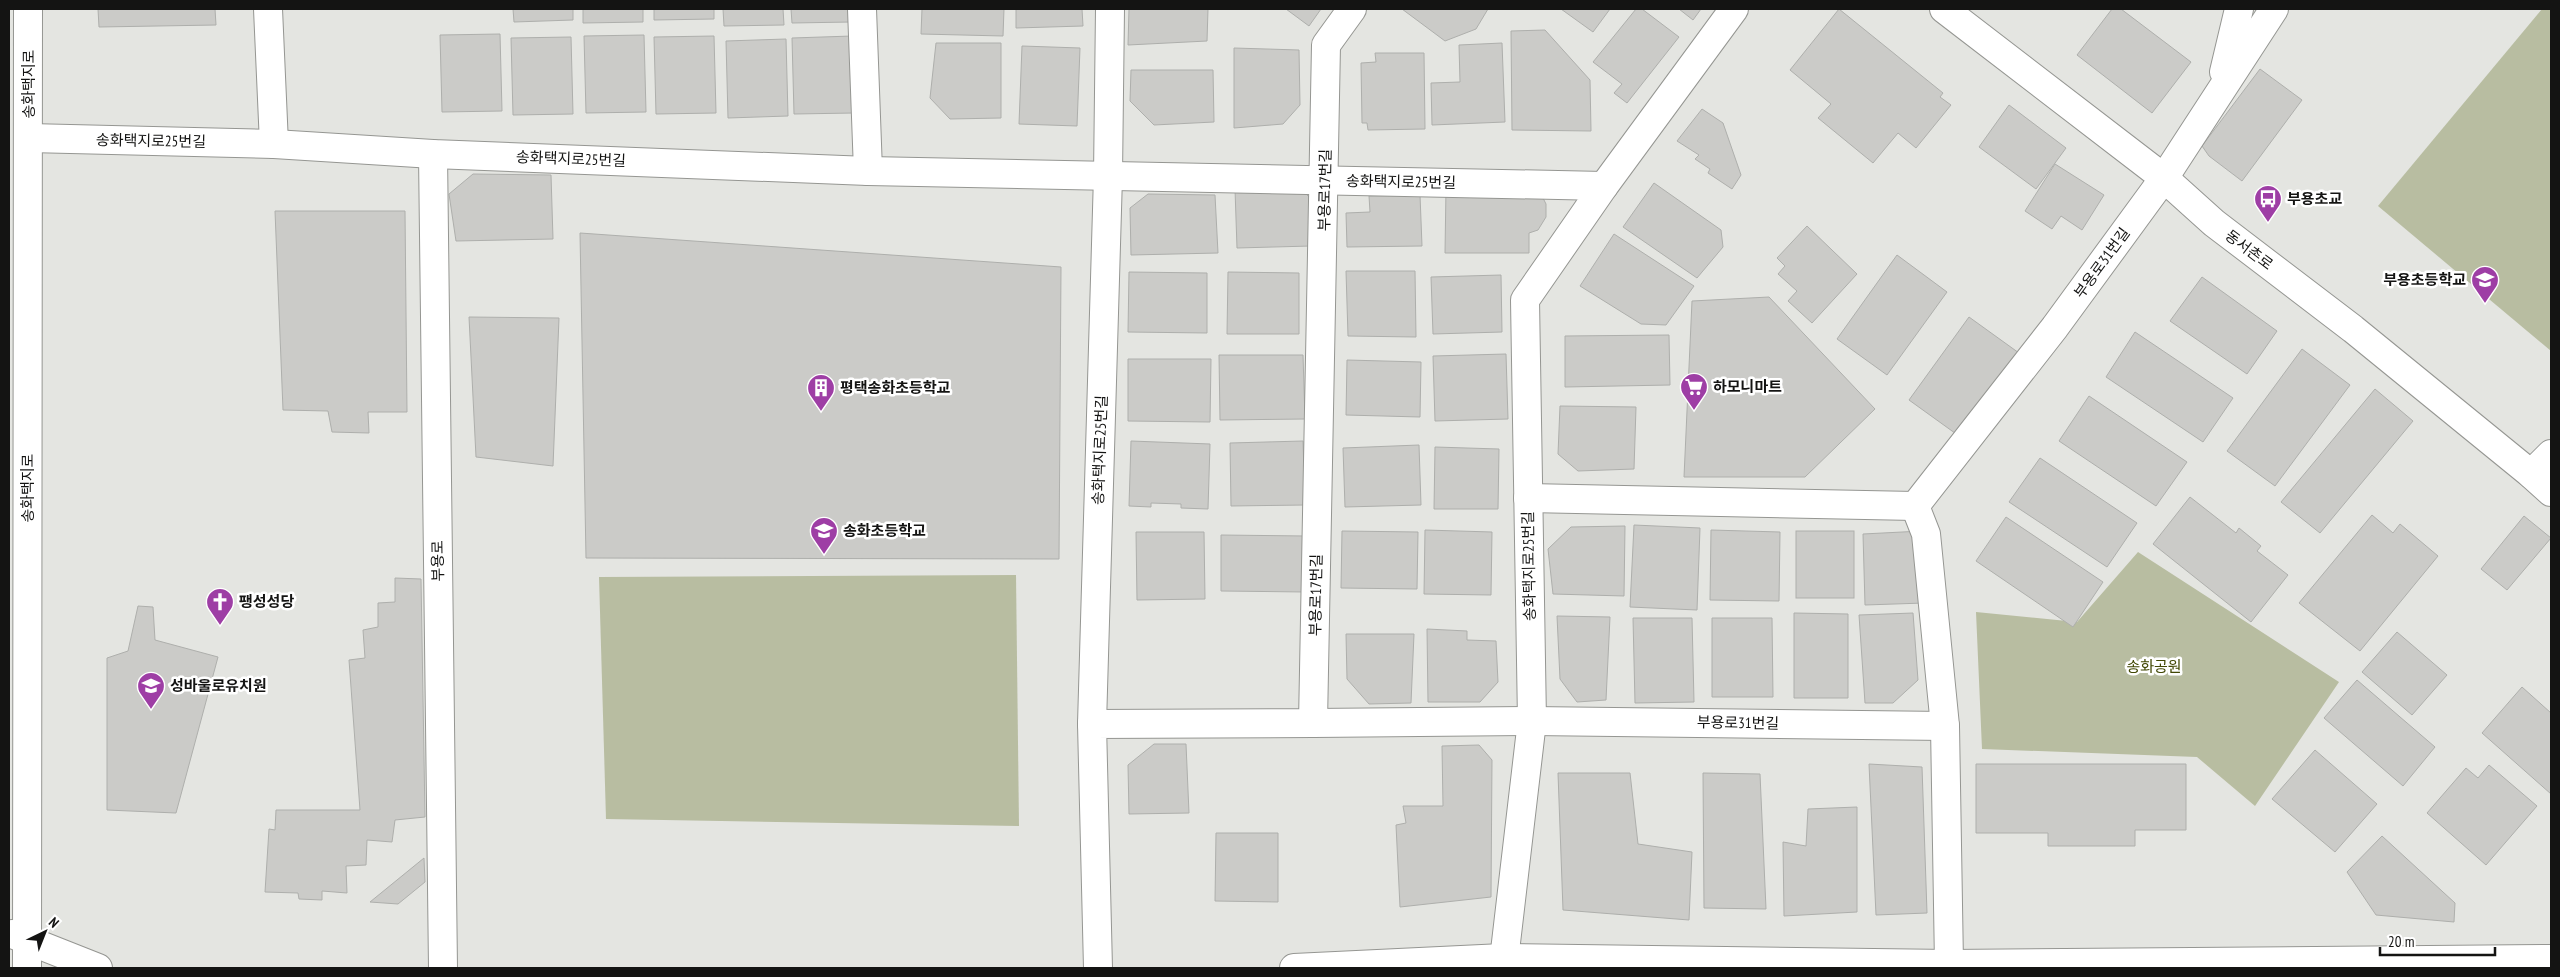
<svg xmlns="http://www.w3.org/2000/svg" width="2560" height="977" font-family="'PT Sans Narrow','Noto Sans KR',sans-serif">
<rect width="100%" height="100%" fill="#e4e5e1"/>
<g fill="#b8bda1">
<polygon points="2542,9 2551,9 2551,351 2378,206"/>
<polygon points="2138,552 2339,682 2255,806 2197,757 1982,749 1976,612 2077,622"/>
<polygon points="1016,575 1019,826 606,819 599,577"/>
</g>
<g fill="#cbcbc8" stroke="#aeafac">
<polygon points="98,9 215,9 216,25 99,27"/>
<polygon points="513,9 573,9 573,20 514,22"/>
<polygon points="583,9 643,9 643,22 583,23"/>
<polygon points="654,9 714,9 714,19 654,20"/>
<polygon points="723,9 783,9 784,25 724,26"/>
<polygon points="791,9 851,9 851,22 792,23"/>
<polygon points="922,9 1004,9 1003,36 921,34"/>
<polygon points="1016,9 1082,9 1083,26 1016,28"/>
<polygon points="1129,9 1208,9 1207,41 1128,45"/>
<polygon points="1286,9 1321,9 1309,26"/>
<polygon points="1402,9 1488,9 1476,29 1445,41"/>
<polygon points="1561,9 1610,9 1593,32"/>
<polygon points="1636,9 1642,9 1679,37 1627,103 1614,93 1622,84 1593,62"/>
<polygon points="1679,9 1701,9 1693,20"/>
<polygon points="1839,9 1943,93 1940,97 1951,105 1916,148 1898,133 1873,163 1818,118 1831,104 1790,70"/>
<polygon points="2112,9 2121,9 2191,62 2152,113 2077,55"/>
<polygon points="1545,30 1590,80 1591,131 1512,130 1511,31"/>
<polygon points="500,34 502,111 442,112 440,35"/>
<polygon points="644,35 646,112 586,113 584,36"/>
<polygon points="714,36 716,113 656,114 654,37"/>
<polygon points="852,36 854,113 794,114 792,38"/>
<polygon points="571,37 573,114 513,115 511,38"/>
<polygon points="786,39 788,116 728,118 726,41"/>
<polygon points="936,43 1001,43 1001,118 950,119 930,98"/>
<polygon points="1502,43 1505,122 1432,125 1431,83 1460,82 1459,45"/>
<polygon points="1022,46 1080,48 1077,126 1019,124"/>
<polygon points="1234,48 1299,50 1300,105 1283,124 1234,128"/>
<polygon points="1375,53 1424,53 1425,129 1368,130 1367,123 1362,123 1361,63 1376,62"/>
<polygon points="2260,69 2302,100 2242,181 2209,156 2202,146"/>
<polygon points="1131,70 1213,70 1214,122 1154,125 1130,101"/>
<polygon points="2009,105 2066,148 2036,189 1979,147"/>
<polygon points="1702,109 1723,123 1741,175 1732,189 1708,173 1710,169 1695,159 1699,155 1677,141"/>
<polygon points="2055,164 2104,195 2082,230 2061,216 2052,229 2025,211"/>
<polygon points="473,174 551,175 553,239 456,241 449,194"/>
<polygon points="1654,183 1721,230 1723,247 1697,278 1623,227"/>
<polygon points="1299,187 1315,203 1311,246 1237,248 1235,189"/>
<polygon points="1446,188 1543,198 1546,204 1546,217 1538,230 1529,233 1529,253 1445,253"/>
<polygon points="1148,194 1215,195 1218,253 1131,255 1130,208"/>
<polygon points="1420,195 1422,246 1347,247 1346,213 1370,212 1369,196"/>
<polygon points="275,211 405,211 407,412 368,412 369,433 332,432 328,411 283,410"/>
<polygon points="1807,226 1857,274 1812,323 1788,301 1797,291 1778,274 1785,266 1777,258"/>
<polygon points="580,233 1061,267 1059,559 586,558"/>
<polygon points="1614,234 1694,286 1666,325 1641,324 1580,286"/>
<polygon points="1897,255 1947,292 1887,375 1837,339"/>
<polygon points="1346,271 1415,271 1416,337 1348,336"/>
<polygon points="1129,272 1207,273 1207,333 1128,332"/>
<polygon points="1228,272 1299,273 1299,334 1227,334"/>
<polygon points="1501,275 1502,332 1433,334 1431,277"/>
<polygon points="2202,277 2277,331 2247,374 2170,321"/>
<polygon points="1769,297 1875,409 1805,477 1684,477 1692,301"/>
<polygon points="469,317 559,318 553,466 476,457"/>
<polygon points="1969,317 2019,353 1959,436 1909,400"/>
<polygon points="2135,332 2233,398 2203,442 2106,377"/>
<polygon points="1669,335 1670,385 1565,387 1565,336"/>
<polygon points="2302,349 2350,385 2275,486 2227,451"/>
<polygon points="1506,354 1508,419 1435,421 1433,356"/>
<polygon points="1219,355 1303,355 1305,419 1220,420"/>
<polygon points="1128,359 1211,359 1210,422 1128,421"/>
<polygon points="1347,360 1421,362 1420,417 1346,415"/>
<polygon points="2375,389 2413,421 2320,533 2281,502"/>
<polygon points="2089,396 2187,462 2156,506 2059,441"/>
<polygon points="1560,406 1636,407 1634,469 1578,471 1558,454"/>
<polygon points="1131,441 1210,444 1208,509 1181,508 1181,504 1151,503 1151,507 1129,506"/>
<polygon points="1303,441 1305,505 1231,506 1230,443"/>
<polygon points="1419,445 1421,505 1345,507 1343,448"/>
<polygon points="1435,447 1499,449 1498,509 1434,509"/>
<polygon points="2040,458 2137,523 2107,567 2009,502"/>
<polygon points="2190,497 2236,533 2239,528 2261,546 2257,551 2288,575 2251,622 2153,544"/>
<polygon points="2372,515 2393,533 2400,524 2438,556 2360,651 2299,603"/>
<polygon points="2524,516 2551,538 2507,590 2481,569"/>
<polygon points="2006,517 2103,582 2073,627 1976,561"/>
<polygon points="1634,525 1700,528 1697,610 1630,607"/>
<polygon points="1625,526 1624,596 1553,594 1548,549 1571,527"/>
<polygon points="1425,530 1492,532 1491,595 1424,594"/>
<polygon points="1711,530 1780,532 1779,601 1710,600"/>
<polygon points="1342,531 1418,532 1417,589 1341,588"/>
<rect x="1796" y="531" width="58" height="67"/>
<polygon points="1922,531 1924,603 1865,605 1863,534"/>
<polygon points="1136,532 1204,532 1205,599 1137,600"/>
<polygon points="1221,535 1305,536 1305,592 1221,591"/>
<polygon points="395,578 421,579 425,817 395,820 392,842 367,840 366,865 346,866 347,893 322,891 322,900 299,899 298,893 265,892 269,829 275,830 276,810 360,810 349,660 365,658 363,630 378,627 378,603 395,602"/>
<polygon points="138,606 153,607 155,640 218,657 176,813 107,810 107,658 128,651"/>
<polygon points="1794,613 1848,614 1848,698 1794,698"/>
<polygon points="1913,613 1918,680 1893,703 1865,703 1859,615"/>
<polygon points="1557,616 1610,617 1606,700 1577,702 1560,679"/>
<polygon points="1633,618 1692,618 1694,702 1635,703"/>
<polygon points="1712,618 1772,618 1773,697 1712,697"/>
<polygon points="1427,629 1467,631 1467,640 1496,641 1498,682 1480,702 1428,702"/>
<polygon points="2397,632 2447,675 2412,715 2362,672"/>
<polygon points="1346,634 1414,634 1411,703 1369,704 1347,679"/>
<polygon points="2357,680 2435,747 2403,786 2324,718"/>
<polygon points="2522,687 2551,713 2551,794 2482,733"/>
<polygon points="1154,744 1186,744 1189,813 1129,814 1128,765"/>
<polygon points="1479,745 1492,760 1491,897 1400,907 1396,825 1406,823 1403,806 1443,806 1442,746"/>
<polygon points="2315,750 2377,804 2335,852 2272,799"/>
<polygon points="1869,764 1922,767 1927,913 1876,915"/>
<polygon points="1976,764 2186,764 2186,830 2135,830 2135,846 2048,846 2048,833 1976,833"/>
<polygon points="2489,765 2537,806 2486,865 2427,813 2466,768 2478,778"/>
<polygon points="1558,773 1630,773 1638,844 1692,852 1689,920 1563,910"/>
<polygon points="1703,773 1760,774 1766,909 1704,908"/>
<polygon points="1857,807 1857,912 1784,916 1783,842 1806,846 1808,809"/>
<polygon points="1216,833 1278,833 1278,902 1215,901"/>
<polygon points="2382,836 2455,903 2454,922 2376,915 2347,872"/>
<polygon points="424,858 425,882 398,904 370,902"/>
</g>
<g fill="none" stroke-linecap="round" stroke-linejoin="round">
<defs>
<g id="minor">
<polyline points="268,9 274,144"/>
<polyline points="862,9 868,171"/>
<polyline points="1944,9 2164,178 2214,223 2353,329 2531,474 2551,492"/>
<polyline points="2224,72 2239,9"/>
<polyline points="29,138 274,144 433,154 868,171 1604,186 1525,300 1532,721 1503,968"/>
<polyline points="433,154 443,968"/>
<polyline points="1604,186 1734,9"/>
<polyline points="2531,474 2551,454"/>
<polyline points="1528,498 1915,506"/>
<polyline points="1313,723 1532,721 1945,726"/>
<polyline points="1092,724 1108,176 1110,9"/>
<polyline points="12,934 98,968"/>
<polyline points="1949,964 1945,726 1926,534 1915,506 2055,327 2164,178 2274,9"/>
<polyline points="27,968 28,9"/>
<polyline points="1098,968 1092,724 1313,723 1326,45 1352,9"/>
<polyline points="1294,968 1503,958 1949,964 2551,959"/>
</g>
</defs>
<use href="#minor" stroke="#959692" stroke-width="30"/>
<use href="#minor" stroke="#fff" stroke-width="28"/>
</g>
<defs>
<symbol id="bus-pin" viewBox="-11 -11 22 30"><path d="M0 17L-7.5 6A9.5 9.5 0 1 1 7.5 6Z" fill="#9e3ea5" stroke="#fff"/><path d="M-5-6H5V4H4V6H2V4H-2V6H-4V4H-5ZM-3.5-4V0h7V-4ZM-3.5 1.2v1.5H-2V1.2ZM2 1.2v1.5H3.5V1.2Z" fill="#fff"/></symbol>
<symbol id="school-pin" viewBox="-11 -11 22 30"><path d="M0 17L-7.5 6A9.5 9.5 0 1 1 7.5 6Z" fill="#9e3ea5" stroke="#fff"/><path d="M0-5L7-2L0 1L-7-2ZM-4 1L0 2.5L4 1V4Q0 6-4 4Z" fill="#fff"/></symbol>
<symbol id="supermarket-pin" viewBox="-11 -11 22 30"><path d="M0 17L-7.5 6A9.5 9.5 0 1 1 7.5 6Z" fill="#9e3ea5" stroke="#fff"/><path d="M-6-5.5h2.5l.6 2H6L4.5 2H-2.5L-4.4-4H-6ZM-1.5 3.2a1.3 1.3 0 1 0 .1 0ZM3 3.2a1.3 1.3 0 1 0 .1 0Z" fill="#fff"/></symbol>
<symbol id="building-pin" viewBox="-11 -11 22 30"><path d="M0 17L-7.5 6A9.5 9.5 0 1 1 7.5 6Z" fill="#9e3ea5" stroke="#fff"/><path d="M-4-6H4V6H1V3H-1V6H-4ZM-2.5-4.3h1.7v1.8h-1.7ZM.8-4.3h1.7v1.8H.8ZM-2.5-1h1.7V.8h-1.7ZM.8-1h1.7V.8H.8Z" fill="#fff"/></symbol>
<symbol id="church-pin" viewBox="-11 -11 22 30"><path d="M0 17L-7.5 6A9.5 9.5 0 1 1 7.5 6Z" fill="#9e3ea5" stroke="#fff"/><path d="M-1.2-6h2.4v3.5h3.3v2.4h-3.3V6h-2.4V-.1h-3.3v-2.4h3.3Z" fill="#fff"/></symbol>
</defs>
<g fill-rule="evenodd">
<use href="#bus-pin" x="2252" y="183" width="32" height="43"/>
<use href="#school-pin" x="2469" y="264" width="32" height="43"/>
<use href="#supermarket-pin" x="1678" y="371" width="32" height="43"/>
<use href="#building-pin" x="805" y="372" width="32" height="43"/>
<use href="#school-pin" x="808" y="515" width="32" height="43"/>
<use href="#church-pin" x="204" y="586" width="32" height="43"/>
<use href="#school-pin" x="135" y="670" width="32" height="43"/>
</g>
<g text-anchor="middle" stroke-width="5" stroke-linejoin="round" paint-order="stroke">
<g font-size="15" fill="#141413" stroke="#fff">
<text transform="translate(29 84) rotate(-90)" y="5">송화택지로</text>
<text transform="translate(151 141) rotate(1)" y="5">송화택지로25번길</text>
<text transform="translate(571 159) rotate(2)" y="5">송화택지로25번길</text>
<text transform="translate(1401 182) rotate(1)" y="5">송화택지로25번길</text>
<text transform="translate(1325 190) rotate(-89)" y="5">부용로17번길</text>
<text transform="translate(2249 250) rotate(37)" y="5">동서촌로</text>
<text transform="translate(2102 263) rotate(-54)" y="5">부용로31번길</text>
<text transform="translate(1100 450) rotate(-88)" y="5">송화택지로25번길</text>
<text transform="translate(28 488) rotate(-90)" y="5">송화택지로</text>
<text transform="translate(438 561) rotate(-91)" y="5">부용로</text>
<text transform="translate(1529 566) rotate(-91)" y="5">송화택지로25번길</text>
<text transform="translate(1316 595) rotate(-89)" y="5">부용로17번길</text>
<text transform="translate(1738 723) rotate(1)" y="5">부용로31번길</text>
</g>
<g font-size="15" font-weight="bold" fill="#141413" stroke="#fff" text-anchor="start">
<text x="2287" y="204">부용초교</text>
<text x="2466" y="285" text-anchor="end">부용초등학교</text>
<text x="1713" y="392">하모니마트</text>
<text x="840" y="393">평택송화초등학교</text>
<text x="843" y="536">송화초등학교</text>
<text x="239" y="607">팽성성당</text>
<text x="170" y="691">성바울로유치원</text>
</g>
<g font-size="15" fill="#414703" stroke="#fff">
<text x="2154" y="672">송화공원</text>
</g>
</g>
<rect width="2560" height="977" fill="none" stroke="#141413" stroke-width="20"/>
<g transform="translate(45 932) rotate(43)" stroke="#ffffff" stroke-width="4" paint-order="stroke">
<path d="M0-4L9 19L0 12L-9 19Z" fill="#141413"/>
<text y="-8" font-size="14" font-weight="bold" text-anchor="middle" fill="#141413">N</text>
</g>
<path d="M2380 947v8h115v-8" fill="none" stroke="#141413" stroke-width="2.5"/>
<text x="2388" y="947" font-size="15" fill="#141413" stroke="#ffffff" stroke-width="4" paint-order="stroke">20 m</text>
</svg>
